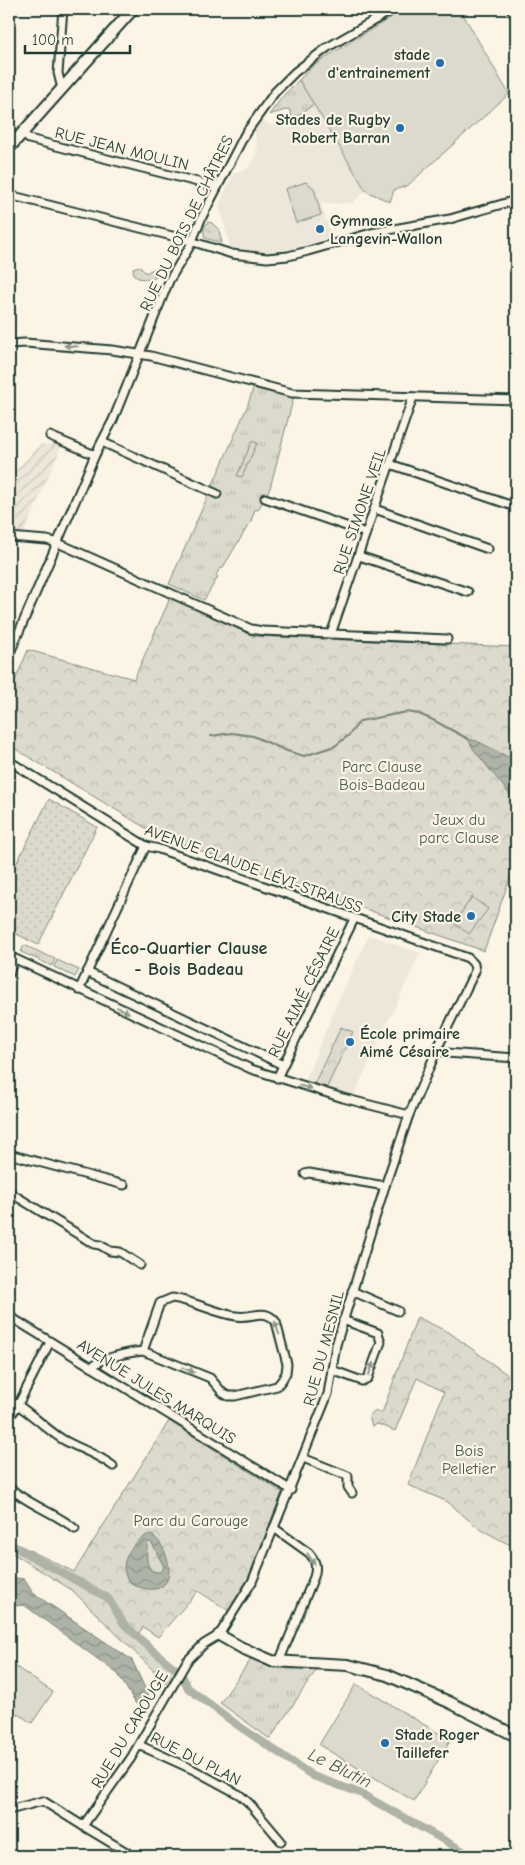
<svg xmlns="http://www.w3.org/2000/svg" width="525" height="1865" font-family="'Comic Neue',sans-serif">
<defs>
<pattern id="industrial-furrows" width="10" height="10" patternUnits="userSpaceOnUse" patternTransform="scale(1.25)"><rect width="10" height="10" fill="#ece7d8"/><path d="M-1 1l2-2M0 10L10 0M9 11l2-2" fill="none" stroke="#cac7ba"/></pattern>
<pattern id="grass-tufts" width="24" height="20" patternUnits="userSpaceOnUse" patternTransform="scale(1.25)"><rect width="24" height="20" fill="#dcdacc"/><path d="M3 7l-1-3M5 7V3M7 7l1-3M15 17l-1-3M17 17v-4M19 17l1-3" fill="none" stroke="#bcbcb0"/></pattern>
<pattern id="forest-crowns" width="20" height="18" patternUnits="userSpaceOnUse" patternTransform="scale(1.25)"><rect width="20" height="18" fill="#dcdacc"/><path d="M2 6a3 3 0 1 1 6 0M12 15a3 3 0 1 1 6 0" fill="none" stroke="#bcbcb0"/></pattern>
<pattern id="garden-dots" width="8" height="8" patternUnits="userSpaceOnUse" patternTransform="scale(1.25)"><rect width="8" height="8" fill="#dcdacc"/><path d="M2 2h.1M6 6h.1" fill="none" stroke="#bcbcb0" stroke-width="1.8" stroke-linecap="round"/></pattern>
<pattern id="water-waves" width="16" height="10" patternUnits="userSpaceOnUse" patternTransform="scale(1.25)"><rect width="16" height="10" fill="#aeb3a7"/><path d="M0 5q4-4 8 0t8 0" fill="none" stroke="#8d9389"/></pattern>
</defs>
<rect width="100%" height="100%" fill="#fcf5e5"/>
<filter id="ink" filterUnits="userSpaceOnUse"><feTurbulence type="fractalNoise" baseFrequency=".02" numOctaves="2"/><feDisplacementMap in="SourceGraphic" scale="10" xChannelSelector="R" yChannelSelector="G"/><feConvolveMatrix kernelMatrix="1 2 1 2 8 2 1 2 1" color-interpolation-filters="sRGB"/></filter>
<g filter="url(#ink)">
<g fill="#ece7d8">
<polygon points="314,104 366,191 352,203 321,204 332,237 293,249 272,252 244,250 230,247 219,205 234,173 248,168 256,155 257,143 254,131 262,120 273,126 293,119"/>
<polygon points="369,935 420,953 354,1095 305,1081 337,1003"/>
</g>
<polygon fill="url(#industrial-furrows)" points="63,442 24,533 9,532 9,478 40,445"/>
<g fill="url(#grass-tufts)" stroke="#7e8c80">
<polygon points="299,80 314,104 293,119 289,109 269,115 283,96"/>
<polygon points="254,386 294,396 270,488 258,510 255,509 251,521 222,569 220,568 216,575 218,577 204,600 169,584 247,407"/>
<polygon points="24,945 55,959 52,966 21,952"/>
<polygon points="57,960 79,970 75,977 54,967"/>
<polygon points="252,1658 273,1668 321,1663 270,1739 220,1703"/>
</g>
<g fill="url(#forest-crowns)" stroke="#7e8c80">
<polygon points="208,222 212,223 219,230 222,243 205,238 203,229"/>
<polygon points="139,266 146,273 153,269 157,271 158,276 151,280 138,278 134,275 133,268"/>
<polygon points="252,441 257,443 242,477 237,476"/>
<polygon points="169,597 253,636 516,647 516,861 484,951 159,836 9,745 9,695 28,650 134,679 168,603"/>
<polygon points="341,1027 353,1032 327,1087 314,1084"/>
<polygon points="417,1317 450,1333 516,1381 516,1548 478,1528 448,1502 408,1485 444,1392 417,1378 395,1431 378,1424 372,1426 369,1416 375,1411 382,1413"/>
<polygon points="169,1421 282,1492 247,1582 229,1611 198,1591 158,1637 143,1627 138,1635 179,1667 169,1686 72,1590 9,1551 9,1540 74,1572"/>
</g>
<polygon fill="url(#garden-dots)" stroke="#7e8c80" points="49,799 97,827 38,945 9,930 9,878"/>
<g fill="#dcdacc" stroke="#7e8c80">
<polygon points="405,9 460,9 509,94 407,186 394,190 390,202 366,191 299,80 312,67 331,54"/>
<polygon points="306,182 314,188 321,215 296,223 285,189"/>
<polygon points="472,897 488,909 469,934 454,923"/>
<polygon points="10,1663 53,1692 32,1723 9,1708"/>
<polygon points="356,1684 450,1740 414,1801 319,1745"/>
</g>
<g fill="url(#water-waves)" stroke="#758479" fill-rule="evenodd">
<polygon points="468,739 477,741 516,761 516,802 474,750"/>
<path d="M149,1534C160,1539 165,1550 168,1562C172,1581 163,1593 143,1588C139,1587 134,1586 132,1584C113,1567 132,1542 149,1534ZM149,1542L152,1543L164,1567L160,1572C144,1573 147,1555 147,1543Z"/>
<polygon points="9,1577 24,1579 33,1593 132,1660 148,1695 145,1702 140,1705 136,1704 118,1674 24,1605 15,1606 10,1603"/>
</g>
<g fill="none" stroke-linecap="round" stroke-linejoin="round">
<polyline stroke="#758479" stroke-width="2" points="211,736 232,733 253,736 287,751 304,756 335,746 349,735 360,721 407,712 419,714 433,720 468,739"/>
<g stroke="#aeb3a7" stroke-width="8">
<polyline points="9,1544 108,1598 124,1624 151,1649 176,1669"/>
<polyline points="182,1675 188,1688 236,1724 313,1776 360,1793 472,1856"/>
</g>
<defs>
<g id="street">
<polyline points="511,9 516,16"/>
<polyline points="62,89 58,73 63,9"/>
<polyline points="22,133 29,139 217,187"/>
<polyline points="9,195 184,239 232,254 267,258 288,256 308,251 371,233 450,219 516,200"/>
<polyline points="9,344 25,343 112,350 151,356 292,393 516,400"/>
<polyline points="50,436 95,455"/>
<polyline points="102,442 217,494"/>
<polyline points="390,464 510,505"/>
<polyline points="265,498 366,533"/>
<polyline points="375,509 488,549"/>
<polyline points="9,537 47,540 58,543 251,629 263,631 447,639"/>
<polyline points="359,556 468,592"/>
<polyline points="331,634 413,397"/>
<polyline points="9,655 95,455 113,420 169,281 190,246 202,217 245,134 275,92 295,72 328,47 394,9"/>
<polyline points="9,761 146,846 159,849 468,958 474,964 475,971 439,1045 409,1115 385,1186 336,1345 328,1394 252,1582 219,1635 204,1644 187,1661 131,1758 83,1826 43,1801 9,1810"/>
<polyline points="9,956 251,1069 343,1098 409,1115"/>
<polyline points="87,972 283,1065"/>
<polyline points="9,974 14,959"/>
<polyline points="79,990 146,846"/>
<polyline points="437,1049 446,1053 516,1058"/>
<polyline points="277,1078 354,919"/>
<polyline points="9,1154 124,1185"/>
<polyline points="305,1174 309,1173 385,1186"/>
<polyline points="9,1192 94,1244 100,1245 110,1251 120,1252 140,1265"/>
<polyline points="352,1291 398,1311"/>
<polyline points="9,1316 291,1490"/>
<path d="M91,1367C101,1358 130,1352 143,1351L210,1378L223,1393L228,1396H235L277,1386L282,1380L286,1373L287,1364L276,1322C265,1307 252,1319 236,1316C215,1313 194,1301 172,1298L160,1303L143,1351"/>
<polyline points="332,1370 362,1381 368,1378 381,1342 378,1333 343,1320"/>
<path d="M9,1400C29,1410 43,1427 62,1439C79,1449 98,1454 113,1466"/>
<polyline points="9,1418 18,1405 50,1342"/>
<polyline points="303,1458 348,1476 348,1487 352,1493"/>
<path d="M9,1487C28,1505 55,1512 75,1529"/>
<path d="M274,1528L309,1553C316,1561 317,1567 314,1577L279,1662"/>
<polyline points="139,1745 194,1770 240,1795 249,1803 281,1841"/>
<polyline points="83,1826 133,1856"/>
</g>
<g id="secondary">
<polyline points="9,148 133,9"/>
<polyline points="219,1635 242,1648 272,1661 348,1665 387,1675 449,1702 516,1736"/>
</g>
</defs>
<use href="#street" stroke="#1f3d34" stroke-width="11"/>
<use href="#secondary" stroke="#1f3d34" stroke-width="14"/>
<use href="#street" stroke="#fcf5e5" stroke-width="7"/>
<use href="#secondary" stroke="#fcf5e5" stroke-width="10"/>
</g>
<defs><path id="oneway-solid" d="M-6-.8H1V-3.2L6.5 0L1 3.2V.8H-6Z" transform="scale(1.25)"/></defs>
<g fill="#8e998c">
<use href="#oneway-solid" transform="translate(71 346) rotate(-176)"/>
<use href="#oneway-solid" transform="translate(123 1010) rotate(25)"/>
<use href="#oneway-solid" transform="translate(305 1087) rotate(16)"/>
<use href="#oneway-solid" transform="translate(277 1328) rotate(-108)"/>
<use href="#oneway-solid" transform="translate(371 1369) rotate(-70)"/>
<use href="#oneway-solid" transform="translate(188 1370) rotate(22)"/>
<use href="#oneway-solid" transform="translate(311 1559) rotate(57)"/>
</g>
</g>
<g fill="#1f6fb2" stroke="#fcf5e5" stroke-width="2">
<circle cx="440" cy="63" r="5"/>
<circle cx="400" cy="128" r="5"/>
<circle cx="320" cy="229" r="5"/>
<circle cx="471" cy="916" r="5"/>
<circle cx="350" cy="1042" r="5"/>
<circle cx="385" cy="1743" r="5"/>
</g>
<g text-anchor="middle" stroke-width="4.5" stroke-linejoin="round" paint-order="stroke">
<g font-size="16" font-weight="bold" fill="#1f3d34" stroke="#fcf5e5" text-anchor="end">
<text x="430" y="60">stade<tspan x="430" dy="18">d'entrainement</tspan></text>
<text x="390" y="125">Stades de Rugby<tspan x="390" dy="18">Robert Barran</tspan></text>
<text x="330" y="226" text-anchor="start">Gymnase<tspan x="330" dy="18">Langevin-Wallon</tspan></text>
<text x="461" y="922">City Stade</text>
<text x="360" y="1039" text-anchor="start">École primaire<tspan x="360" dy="18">Aimé Césaire</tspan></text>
<text x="395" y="1740" text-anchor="start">Stade Roger<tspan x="395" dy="18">Taillefer</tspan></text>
</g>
<g font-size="16" fill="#1f3d34" stroke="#fcf5e5">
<text transform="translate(122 148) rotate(14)" y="6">RUE JEAN MOULIN</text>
<text transform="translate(186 223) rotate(-64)" y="6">RUE DU BOIS DE CHÂTRES</text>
<text transform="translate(359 511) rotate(-71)" y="6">RUE SIMONE VEIL</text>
<text transform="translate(254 868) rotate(20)" y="6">AVENUE CLAUDE LÉVI-STRAUSS</text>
<text transform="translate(303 992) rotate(-64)" y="6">RUE AIMÉ CÉSAIRE</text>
<text transform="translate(323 1348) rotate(-75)" y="6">RUE DU MESNIL</text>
<text transform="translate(157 1391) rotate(32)" y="6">AVENUE JULES MARQUIS</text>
<text transform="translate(129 1729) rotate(-59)" y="6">RUE DU CAROUGE</text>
<text transform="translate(196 1758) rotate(27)" y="6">RUE DU PLAN</text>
</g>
<g font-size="16" fill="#455c52" stroke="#fcf5e5">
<text x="382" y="772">Parc Clause<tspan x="382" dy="18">Bois-Badeau</tspan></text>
<text x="459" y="825">Jeux du<tspan x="459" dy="18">parc Clause</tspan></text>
<text x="469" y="1456">Bois<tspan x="469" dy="18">Pelletier</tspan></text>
<text x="191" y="1526">Parc du Carouge</text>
</g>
<g font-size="18" font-weight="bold" fill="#1f3d34" stroke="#fcf5e5">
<text x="189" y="954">Éco-Quartier Clause<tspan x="189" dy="21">- Bois Badeau</tspan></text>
</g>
<g font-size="18" font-style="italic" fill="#435a51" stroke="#fcf5e5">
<text transform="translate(340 1768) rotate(26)" y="6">Le Blutin</text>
</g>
</g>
<rect width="525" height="1865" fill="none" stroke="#fcf5e5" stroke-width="30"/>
<rect x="15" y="15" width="495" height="1835" fill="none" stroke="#1f3d34" stroke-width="2" filter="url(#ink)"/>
<path d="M25 45v8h105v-8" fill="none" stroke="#1f3d34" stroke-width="2.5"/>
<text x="32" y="45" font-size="15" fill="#1f3d34" stroke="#fcf5e5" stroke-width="4" paint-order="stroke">100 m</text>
</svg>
